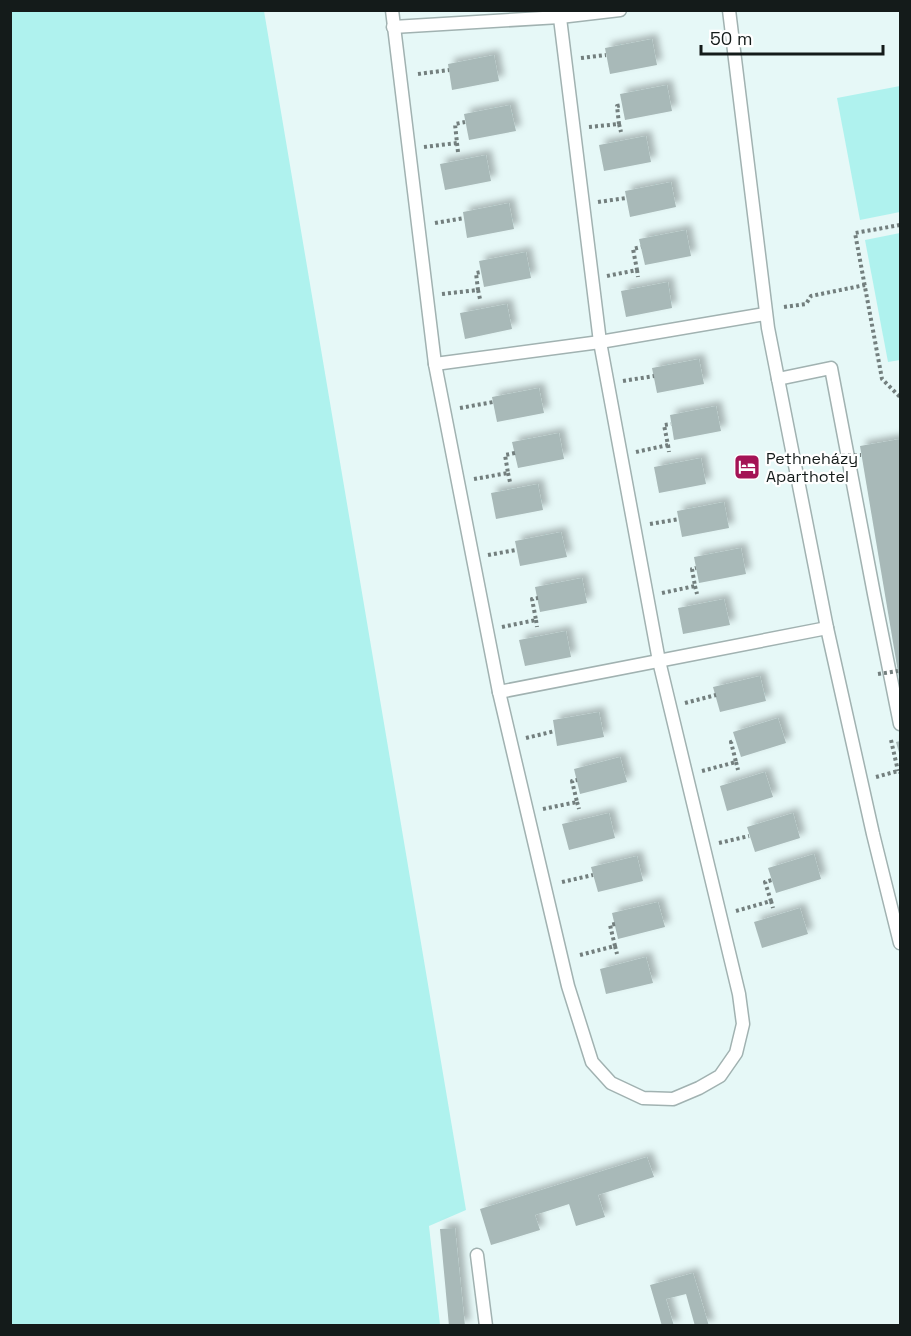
<svg xmlns="http://www.w3.org/2000/svg" width="911" height="1336" font-family="'Space Grotesk',sans-serif">
<defs>
<filter id="shadow"><feDropShadow dx="5.5" dy="-5.5" stdDeviation="3" flood-color="#0004"/></filter>
</defs>
<rect width="100%" height="100%" fill="#e6f8f7"/>
<g fill="#aff2ee">
<polygon points="10,11 264,11 466,1210 429,1226 440,1325 11,1325"/>
<polygon points="900,86 900,212 860,220 837,98"/>
<polygon points="900,233 900,360 888,362 865,240"/>
</g>
<g fill="#a8b9b8" filter="url(#shadow)">
<polygon points="652,39 657,65 610,74 605,48"/>
<polygon points="494,55 499,81 452,90 448,64"/>
<polygon points="667,85 672,111 625,120 620,94"/>
<polygon points="510,105 516,131 469,140 464,114"/>
<polygon points="646,136 651,162 604,171 599,145"/>
<polygon points="486,155 491,181 445,190 440,164"/>
<polygon points="671,182 676,207 630,217 625,191"/>
<polygon points="509,203 514,229 467,238 463,212"/>
<polygon points="686,230 691,256 645,265 639,239"/>
<polygon points="526,252 531,278 484,287 479,261"/>
<polygon points="668,282 672,308 626,317 621,291"/>
<polygon points="507,304 512,329 465,339 460,313"/>
<polygon points="699,359 704,384 657,393 652,368"/>
<polygon points="539,388 544,413 497,422 492,397"/>
<polygon points="716,406 721,431 674,440 670,415"/>
<polygon points="559,433 564,459 518,468 512,442"/>
<polygon points="900,439 900,678 899,678 860,446"/>
<polygon points="701,458 706,484 659,493 654,467"/>
<polygon points="538,484 543,510 496,519 491,493"/>
<polygon points="724,502 729,528 682,537 677,511"/>
<polygon points="561,532 567,557 520,566 515,541"/>
<polygon points="741,548 746,574 699,583 694,557"/>
<polygon points="582,578 587,603 540,612 535,587"/>
<polygon points="724,599 730,625 683,634 678,608"/>
<polygon points="566,631 571,657 525,666 519,640"/>
<polygon points="760,676 766,701 720,712 713,687"/>
<polygon points="599,712 604,737 557,746 553,720"/>
<polygon points="778,718 786,743 741,757 733,732"/>
<polygon points="900,741 900,756 896,742"/>
<polygon points="620,757 627,782 580,794 574,769"/>
<polygon points="765,772 773,797 727,811 720,786"/>
<polygon points="609,813 615,838 569,850 562,824"/>
<polygon points="793,813 800,838 755,852 747,827"/>
<polygon points="814,854 821,879 776,893 768,868"/>
<polygon points="637,856 643,881 598,892 591,867"/>
<polygon points="658,902 665,927 618,939 612,913"/>
<polygon points="800,908 808,934 762,948 754,922"/>
<polygon points="646,957 653,983 606,994 600,969"/>
<polygon points="647,1157 654,1177 598,1195 605,1217 576,1226 569,1204 535,1215 540,1230 491,1245 480,1209"/>
<polygon points="455,1228 465,1326 449,1326 440,1229"/>
<polygon points="693,1273 709,1326 695,1326 686,1294 666,1299 674,1326 662,1326 650,1285"/>
</g>
<g fill="none" stroke-linecap="round" stroke-linejoin="round">
<defs>
<g id="service">
<polyline points="392,10 435,364 499,692 568,986 592,1062 611,1083 643,1098 673,1099 699,1088 720,1076 736,1053 743,1024 739,994 659,661 600,342 559,10"/>
<polyline points="729,10 768,328 827,628 873,834 900,943"/>
<polyline points="393,27 560,17 620,10"/>
<polyline points="435,364 600,342 765,314"/>
<polyline points="778,379 831,368 874,594 900,724"/>
<polyline points="499,692 827,628"/>
<polyline points="477,1255 486,1326"/>
</g>
</defs>
<use href="#service" stroke="#a1b2b1" stroke-width="15"/>
<g stroke="#737f7e" stroke-width="4" stroke-dasharray="3 3" stroke-linecap="butt">
<polyline points="581,58 606,55"/>
<polyline points="418,74 449,70"/>
<polyline points="619,124 621,132"/>
<polyline points="589,127 619,124 617,106 622,105"/>
<polyline points="457,143 458,152"/>
<polyline points="424,147 457,143 455,124 465,122"/>
<polyline points="598,202 626,198"/>
<polyline points="435,223 464,218"/>
<polyline points="900,225 855,233 882,379 900,397"/>
<polyline points="637,270 638,277"/>
<polyline points="607,276 637,270 633,249 641,247"/>
<polyline points="478,290 480,299"/>
<polyline points="442,294 478,290 476,273 481,272"/>
<polyline points="784,307 806,304 811,296 865,285"/>
<polyline points="623,381 654,376"/>
<polyline points="460,408 493,402"/>
<polyline points="668,445 669,452"/>
<polyline points="636,452 668,445 664,425 671,424"/>
<polyline points="508,473 510,482"/>
<polyline points="474,479 508,473 505,455 515,453"/>
<polyline points="650,524 679,519"/>
<polyline points="488,555 516,550"/>
<polyline points="695,586 697,594"/>
<polyline points="662,593 695,586 692,569 696,568"/>
<polyline points="536,620 537,627"/>
<polyline points="502,627 536,620 532,599 538,598"/>
<polyline points="685,703 716,695"/>
<polyline points="526,738 555,731"/>
<polyline points="891,740 898,771"/>
<polyline points="736,762 738,770"/>
<polyline points="702,771 736,762 731,742 735,741"/>
<polyline points="876,777 898,771 900,772"/>
<polyline points="577,802 579,809"/>
<polyline points="543,809 577,802 572,781 577,780"/>
<polyline points="719,843 749,836"/>
<polyline points="562,882 593,875"/>
<polyline points="771,901 773,908"/>
<polyline points="736,911 771,901 765,882 772,880"/>
<polyline points="615,946 617,954"/>
<polyline points="580,955 615,946 610,925 615,924"/>
</g>
<use href="#service" stroke="#fff" stroke-width="12"/>
<g stroke="#737f7e" stroke-width="4" stroke-dasharray="3 3" stroke-linecap="butt">
<polyline points="836,456 861,455"/>
<polyline points="878,674 898,671"/>
</g>
</g>
<defs>
<symbol id="hotel-square" viewBox="-11 -11 22 22"><rect x="-9" y="-9" width="18" height="18" rx="4" fill="#a41355" stroke="#fff"/><path d="M-6-4.5h1.5V1H6V5H4.5V3h-9V5H-6ZM-4 0a1.8 1.8 0 1 1 3.6 0ZM.5 0V-2.5h3Q6-2.5 6 0Z" fill="#fff"/></symbol>
</defs>
<g fill-rule="evenodd">
<use href="#hotel-square" x="732" y="452" width="30" height="30"/>
</g>
<g text-anchor="middle" stroke-width="4.5" stroke-linejoin="round" paint-order="stroke">
<g font-size="16" fill="#141b1a" stroke="#fff" text-anchor="start">
<text x="766" y="464">Pethneházy<tspan x="766" dy="18">Aparthotel</tspan></text>
</g>
</g>
<rect width="911" height="1336" fill="none" stroke="#141b1a" stroke-width="24"/>
<path d="M701 45v9h182v-9" fill="none" stroke="#141b1a" stroke-width="3"/>
<text x="710" y="45" font-size="18" fill="#141b1a" stroke="#ffffff" stroke-width="4.5" paint-order="stroke">50 m</text>
</svg>
